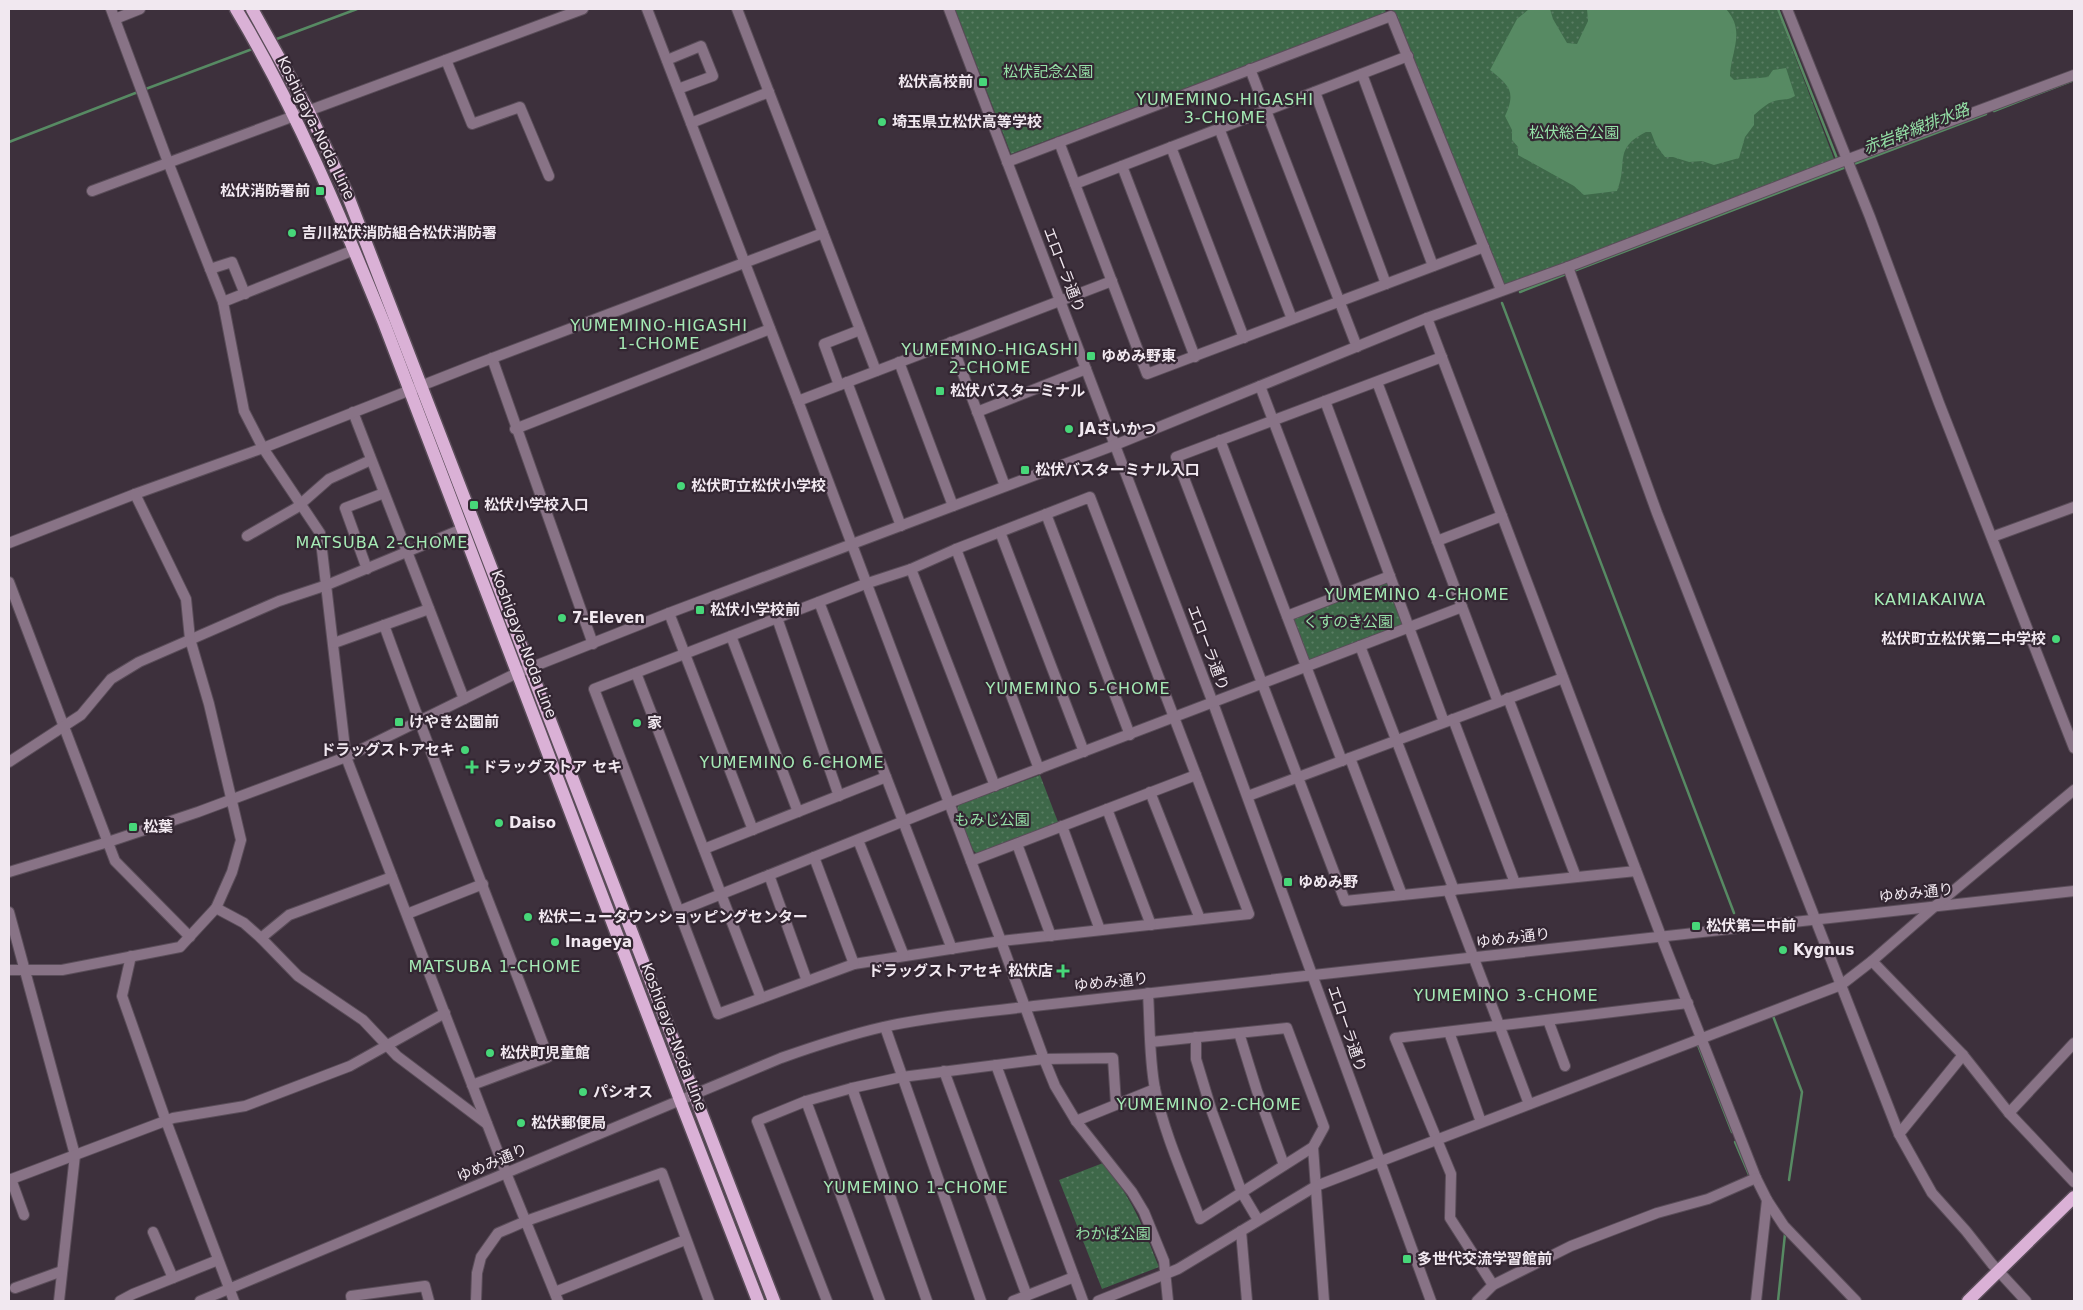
<svg xmlns="http://www.w3.org/2000/svg" width="2083" height="1310" font-family="'DejaVu Sans','Noto Sans JP',sans-serif">
<defs>
<pattern id="park-dots" width="8" height="8" patternUnits="userSpaceOnUse" patternTransform="scale(1.25)"><rect width="8" height="8" fill="#3e6849"/><path d="M2 2h.1M6 6h.1" fill="none" stroke="#5a7e64" stroke-width="1.8" stroke-linecap="round"/></pattern>
</defs>
<rect width="100%" height="100%" fill="#3d303c"/>
<g fill="url(#park-dots)">
<polygon points="955,9 1385,9 1386,13 1011,154"/>
<polygon points="1392,9 1777,9 1836,164 1503,288"/>
<polygon points="1388,581 1405,625 1309,663 1292,618"/>
<polygon points="1040,775 1058,822 977,854 973,850 957,810 958,805"/>
<path d="M1103,1163C1133,1199 1142,1224 1159,1267L1102,1289L1059,1180Z"/>
</g>
<path fill="#578a63" d="M1529,9H1550L1553,19L1567,43L1577,44L1588,21L1587,9H1726C1746,31 1731,51 1730,76L1734,80C1745,78 1756,79 1768,77L1773,70L1786,68L1795,96C1788,100 1786,99 1779,100C1769,101 1761,109 1754,115V125L1745,137L1739,158L1714,165L1702,161L1689,162L1673,157H1665L1656,145L1651,132H1646C1612,149 1629,163 1617,191L1584,195L1574,186L1518,155V147L1512,140V130L1505,116C1516,92 1510,86 1490,70L1517,19Z"/>
<g fill="none" stroke-linecap="round" stroke-linejoin="round">
<g stroke="#578a63" stroke-width="2.5">
<polyline points="1778,9 1838,161"/>
<polyline points="274,40 357,9"/>
<polyline points="143,90 255,48"/>
<polyline points="1994,111 2074,80"/>
<polyline points="9,142 138,92"/>
<polyline points="1854,164 1986,114"/>
<polyline points="1571,272 1846,167"/>
<polyline points="1520,292 1566,274"/>
<polyline points="1502,303 1734,913"/>
<polyline points="1773,1016 1802,1092 1789,1180"/>
<polyline points="1698,1045 1732,1132"/>
<polyline points="1735,1142 1750,1177"/>
<polyline points="1778,1301 1785,1234"/>
</g>
<defs>
<g id="minor">
<polyline points="111,9 168,162 223,302 244,411 263,448 320,533 346,757 506,1173 558,1301"/>
<polyline points="647,9 798,401 1001,941 1044,1059 1055,1086 1076,1121 1132,1192 1144,1212 1164,1261 1168,1301"/>
<polyline points="737,9 876,371"/>
<polyline points="949,9 1213,703 1431,1301"/>
<polyline points="1787,9 1870,217 1939,403 2074,748"/>
<polyline points="115,19 140,9"/>
<polyline points="446,60 472,124 520,107 549,176"/>
<polyline points="667,60 701,46 713,76 678,89"/>
<polyline points="1250,69 1357,347"/>
<polyline points="1362,74 1433,266"/>
<polyline points="1315,92 1386,284"/>
<polyline points="691,123 769,92"/>
<polyline points="1219,128 1292,319"/>
<polyline points="1059,142 1147,374 1484,247"/>
<polyline points="1171,147 1244,338"/>
<polyline points="1007,162 1391,16 1501,290"/>
<polyline points="1122,166 1195,357"/>
<polyline points="1075,184 1408,56"/>
<polyline points="92,191 583,9"/>
<polyline points="1568,267 1657,513 1899,1134 1932,1193 1966,1231 1992,1264 2026,1301"/>
<polyline points="210,269 232,262 245,294"/>
<polyline points="223,302 354,250"/>
<polyline points="1427,318 1661,936 1756,1178 1767,1200 1784,1226 1856,1301"/>
<polyline points="951,342 1005,486"/>
<polyline points="1442,357 1176,457 1345,901 1636,871"/>
<polyline points="492,358 593,644"/>
<polyline points="899,362 953,506"/>
<polyline points="847,382 901,526"/>
<polyline points="1377,382 1498,702"/>
<polyline points="839,385 824,344 860,330"/>
<polyline points="1260,386 1340,596"/>
<polyline points="798,401 1112,281"/>
<polyline points="1325,401 1444,722"/>
<polyline points="353,412 464,699"/>
<polyline points="977,412 1086,369"/>
<polyline points="515,429 770,329"/>
<polyline points="1220,440 1342,761"/>
<polygon points="1090,497 1249,914 1001,941 854,964 718,1014 594,689 865,584 911,569 956,549"/>
<polyline points="1046,514 1130,735"/>
<polyline points="1000,532 1084,752"/>
<polyline points="247,536 296,508 329,479 371,460"/>
<polyline points="1992,537 2074,507"/>
<polyline points="1437,541 1502,516"/>
<polyline points="9,543 135,494 263,448 474,365 823,233"/>
<polyline points="956,549 1039,769"/>
<polyline points="367,569 345,508 384,493"/>
<polyline points="911,569 995,786"/>
<polyline points="9,582 115,861 190,937"/>
<polyline points="819,602 952,949"/>
<polyline points="669,613 753,830"/>
<polyline points="1287,616 1390,576"/>
<polyline points="777,618 839,796"/>
<path d="M384,625C436,770 494,913 548,1057L472,1085"/>
<polyline points="731,636 798,812"/>
<polyline points="334,643 429,609"/>
<polyline points="1360,646 1454,890"/>
<polyline points="636,673 761,998"/>
<polyline points="1508,698 1576,877"/>
<polyline points="1453,719 1515,883"/>
<polyline points="1350,758 1402,895"/>
<polyline points="9,762 81,715 111,679 139,662 279,601 327,585 462,529"/>
<polyline points="1150,792 1200,919"/>
<polyline points="1248,796 1563,678"/>
<polyline points="1107,809 1151,925"/>
<polyline points="1062,826 1100,930"/>
<polyline points="858,840 904,956"/>
<polyline points="1017,844 1051,936"/>
<polyline points="704,849 886,777"/>
<polyline points="814,857 854,964"/>
<polyline points="971,861 1196,775"/>
<polyline points="9,872 108,842 198,812 346,757 517,673 669,613 1115,445 1427,318 1568,267 1846,160 2074,75"/>
<polyline points="769,875 807,981"/>
<polyline points="1448,890 1529,1104"/>
<polyline points="216,908 244,923 261,938 298,976 363,1020 397,1056 487,1124"/>
<polyline points="679,911 949,803 1462,607"/>
<polyline points="9,912 75,1155 59,1301"/>
<polyline points="407,914 483,884"/>
<polyline points="261,938 289,915 392,877"/>
<polyline points="131,956 122,996 166,1121 234,1301"/>
<polyline points="1872,961 1963,1055 2009,1113 2074,1182"/>
<polyline points="9,970 62,970 180,947 216,908 232,872 241,840 209,704 190,639 186,599 135,494"/>
<path d="M1148,993C1150,1025 1149,1058 1155,1089C1164,1133 1184,1177 1200,1219L1313,1147L1324,1127L1287,1028L1151,1042"/>
<polyline points="1548,1020 1565,1066"/>
<polyline points="885,1027 981,1301"/>
<polyline points="1449,1032 1481,1122"/>
<polyline points="1239,1033 1257,1091 1284,1165"/>
<polyline points="1196,1037 1196,1059 1212,1112 1242,1193 1258,1220"/>
<polyline points="996,1065 1083,1301"/>
<polyline points="944,1071 1027,1296"/>
<polyline points="852,1088 927,1301"/>
<polyline points="806,1101 880,1301"/>
<polyline points="2009,1113 2074,1043"/>
<polyline points="1076,1121 1155,1089"/>
<polyline points="1899,1134 1963,1055"/>
<polyline points="1313,1147 1324,1301"/>
<polyline points="11,1179 24,1215"/>
<polyline points="9,1180 173,1118 245,1106 350,1066 445,1013"/>
<polyline points="1241,1231 1247,1301"/>
<polyline points="153,1232 173,1278"/>
<polyline points="1493,1285 1450,1218 1451,1174 1395,1038 1688,1003"/>
<polyline points="15,1288 62,1271"/>
<polyline points="555,1292 685,1240"/>
<polyline points="120,1301 133,1294 218,1260"/>
<path d="M200,1301L781,1058C815,1046 848,1035 883,1027C933,1016 984,1012 1034,1006L2074,891"/>
<polyline points="352,1301 351,1296 425,1286 429,1301"/>
<polyline points="476,1301 477,1273 481,1257 498,1233 526,1221 662,1173 709,1301"/>
<polyline points="827,1301 757,1121 806,1101 852,1088 902,1077 1044,1059 1113,1058 1116,1104"/>
<polyline points="1013,1301 1074,1277"/>
<polyline points="1098,1301 1178,1269 1316,1186 1841,985 1872,961 1934,907 2074,790"/>
<polyline points="1477,1301 1493,1285 1571,1246 1657,1213 1708,1199 1756,1178"/>
<polyline points="1756,1301 1767,1200"/>
</g>
<g id="major">
<path d="M236,9C296,109 340,215 384,323L680,1100L758,1301"/>
<polyline points="252,9 308,110 346,191 774,1301"/>
<polyline points="1968,1301 2074,1197"/>
</g>
</defs>
<use href="#minor" stroke="#5a4d59" stroke-width="12"/>
<use href="#major" stroke="#5a4d59" stroke-width="15"/>
<use href="#minor" stroke="#887386" stroke-width="10"/>
<use href="#major" stroke="#dab1d6" stroke-width="12"/>
</g>
<g fill="#47d779" stroke="#332632" stroke-width="2">
<rect x="978" y="77" width="10" height="10" rx="2.5"/>
<circle cx="882" cy="122" r="5"/>
<rect x="315" y="186" width="10" height="10" rx="2.5"/>
<circle cx="292" cy="233" r="5"/>
<rect x="1086" y="351" width="10" height="10" rx="2.5"/>
<rect x="935" y="386" width="10" height="10" rx="2.5"/>
<circle cx="1069" cy="429" r="5"/>
<rect x="1020" y="465" width="10" height="10" rx="2.5"/>
<circle cx="681" cy="486" r="5"/>
<rect x="469" y="500" width="10" height="10" rx="2.5"/>
<rect x="695" y="605" width="10" height="10" rx="2.5"/>
<circle cx="562" cy="618" r="5"/>
<circle cx="2056" cy="639" r="5"/>
<rect x="394" y="717" width="10" height="10" rx="2.5"/>
<circle cx="637" cy="723" r="5"/>
<circle cx="465" cy="750" r="5"/>
<path d="M469.5 759.5h5v5h5v5h-5v5h-5v-5h-5v-5h5z"/>
<circle cx="499" cy="823" r="5"/>
<rect x="128" y="822" width="10" height="10" rx="2.5"/>
<rect x="1283" y="877" width="10" height="10" rx="2.5"/>
<circle cx="528" cy="917" r="5"/>
<rect x="1691" y="921" width="10" height="10" rx="2.5"/>
<circle cx="555" cy="942" r="5"/>
<circle cx="1783" cy="950" r="5"/>
<path d="M1060.5 963.5h5v5h5v5h-5v5h-5v-5h-5v-5h5z"/>
<circle cx="490" cy="1053" r="5"/>
<circle cx="583" cy="1092" r="5"/>
<circle cx="521" cy="1123" r="5"/>
<rect x="1402" y="1254" width="10" height="10" rx="2.5"/>
</g>
<g text-anchor="middle" stroke-width="4.5" stroke-linejoin="round" paint-order="stroke">
<g font-size="15" fill="#95e1a7" stroke="#332632">
<text x="1048" y="77">松伏記念公園</text>
<text x="1574" y="138">松伏総合公園</text>
<text x="1348" y="627">くすのき公園</text>
<text x="992" y="825">もみじ公園</text>
<text x="1113" y="1239">わかば公園</text>
</g>
<g font-size="15" font-weight="bold" fill="#f1e8f0" stroke="#332632" text-anchor="start">
<text x="973" y="87" text-anchor="end">松伏高校前</text>
<text x="892" y="127">埼玉県立松伏高等学校</text>
<text x="310" y="196" text-anchor="end">松伏消防署前</text>
<text x="302" y="238">吉川松伏消防組合松伏消防署</text>
<text x="1101" y="361">ゆめみ野東</text>
<text x="950" y="396">松伏バスターミナル</text>
<text x="1079" y="434">JAさいかつ</text>
<text x="1035" y="475">松伏バスターミナル入口</text>
<text x="691" y="491">松伏町立松伏小学校</text>
<text x="484" y="510">松伏小学校入口</text>
<text x="710" y="615">松伏小学校前</text>
<text x="572" y="623">7-Eleven</text>
<text x="2046" y="644" text-anchor="end">松伏町立松伏第二中学校</text>
<text x="409" y="727">けやき公園前</text>
<text x="647" y="728">家</text>
<text x="455" y="755" text-anchor="end">ドラッグストアセキ</text>
<text x="482" y="772">ドラッグストア セキ</text>
<text x="509" y="828">Daiso</text>
<text x="143" y="832">松葉</text>
<text x="1298" y="887">ゆめみ野</text>
<text x="538" y="922">松伏ニュータウンショッピングセンター</text>
<text x="1706" y="931">松伏第二中前</text>
<text x="565" y="947">Inageya</text>
<text x="1793" y="955">Kygnus</text>
<text x="1053" y="976" text-anchor="end">ドラッグストアセキ 松伏店</text>
<text x="500" y="1058">松伏町児童館</text>
<text x="593" y="1097">パシオス</text>
<text x="531" y="1128">松伏郵便局</text>
<text x="1417" y="1264">多世代交流学習館前</text>
</g>
<g font-size="15" fill="#f1e8f0" stroke="#332632">
<text transform="translate(316 128) rotate(64)" y="5">Koshigaya-Noda Line</text>
<text transform="translate(1064 270) rotate(69)" y="5">エローラ通り</text>
<text transform="translate(524 644) rotate(69)" y="5">Koshigaya-Noda Line</text>
<text transform="translate(1208 648) rotate(69)" y="5">エローラ通り</text>
<text transform="translate(1916 893) rotate(-6)" y="5">ゆめみ通り</text>
<text transform="translate(1513 938) rotate(-7)" y="5">ゆめみ通り</text>
<text transform="translate(1111 982) rotate(-6)" y="5">ゆめみ通り</text>
<text transform="translate(1347 1029) rotate(71)" y="5">エローラ通り</text>
<text transform="translate(674 1037) rotate(69)" y="5">Koshigaya-Noda Line</text>
<text transform="translate(492 1163) rotate(-23)" y="5">ゆめみ通り</text>
</g>
<g font-size="16" letter-spacing="1" fill="#a5eab5" stroke="#332632">
<text x="1225" y="105">YUMEMINO-HIGASHI<tspan x="1225" dy="18">3-CHOME</tspan></text>
<text x="659" y="331">YUMEMINO-HIGASHI<tspan x="659" dy="18">1-CHOME</tspan></text>
<text x="990" y="355">YUMEMINO-HIGASHI<tspan x="990" dy="18">2-CHOME</tspan></text>
<text x="382" y="548">MATSUBA 2-CHOME</text>
<text x="1417" y="600">YUMEMINO 4-CHOME</text>
<text x="1930" y="605">KAMIAKAIWA</text>
<text x="1078" y="694">YUMEMINO 5-CHOME</text>
<text x="792" y="768">YUMEMINO 6-CHOME</text>
<text x="495" y="972">MATSUBA 1-CHOME</text>
<text x="1506" y="1001">YUMEMINO 3-CHOME</text>
<text x="1209" y="1110">YUMEMINO 2-CHOME</text>
<text x="916" y="1193">YUMEMINO 1-CHOME</text>
</g>
<g font-size="16" font-style="italic" fill="#94e0a6" stroke="#332632">
<text transform="translate(1916 128) rotate(-21)" y="6">赤岩幹線排水路</text>
</g>
</g>
<rect width="2083" height="1310" fill="none" stroke="#f1e8f0" stroke-width="20"/>
</svg>
